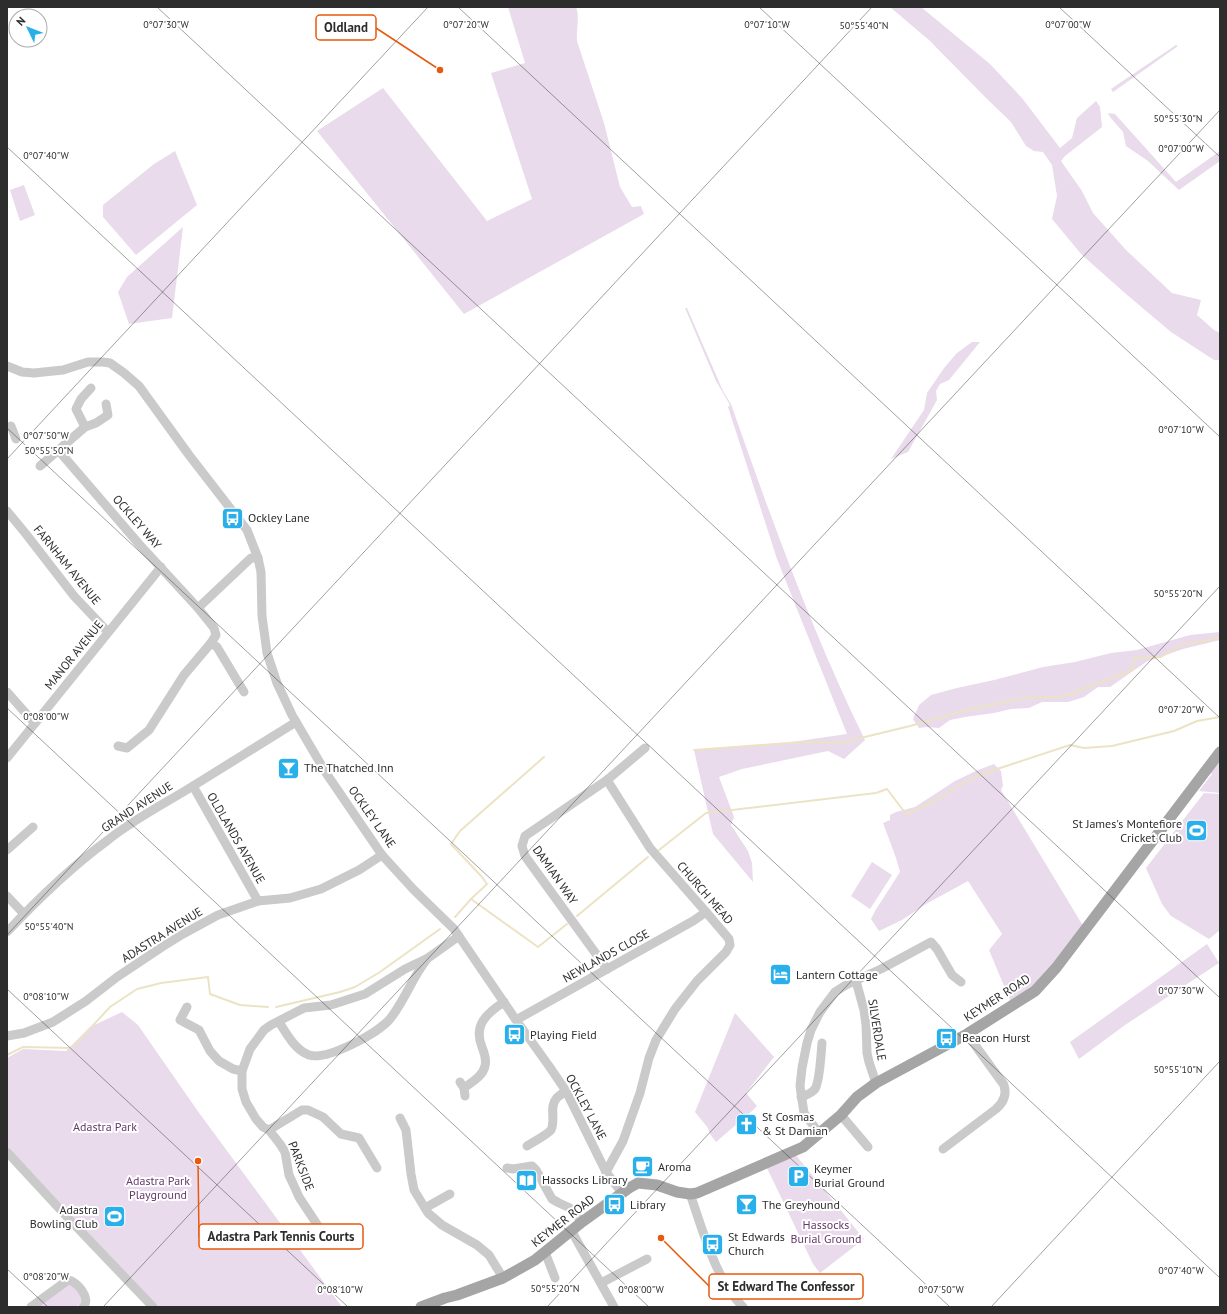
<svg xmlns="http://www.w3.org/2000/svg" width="1227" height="1314" font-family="'PT Sans',sans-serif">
<rect width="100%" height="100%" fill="#fff"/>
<g fill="#e9daec">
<path d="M508,7H576C580,17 576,30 577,41L604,123L620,187L632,207L641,206L644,214L464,314L317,131L383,88L487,221L532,199L491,73L525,63Z"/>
<polygon points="890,7 921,7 990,64 1022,98 1060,148 1072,138 1077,118 1096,101 1100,107 1102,127 1065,156 1061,161 1082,191 1093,213 1126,250 1172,293 1201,300 1197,315 1214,330 1220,333 1220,360 1214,360 1171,332 1126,294 1082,255 1052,219 1057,196 1052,165 1043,152 1034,151 1026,146 1011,122 985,97 929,40"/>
<polygon points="1176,45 1178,46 1113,92 1111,89"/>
<polygon points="1108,113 1115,114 1176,182 1220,151 1220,161 1179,190 1148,161 1126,146 1123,132 1110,117"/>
<polygon points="175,151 197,205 136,255 103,217 103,205 154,164"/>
<polygon points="24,185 35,215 20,221 10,190"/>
<polygon points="183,227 172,318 129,324 118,292 127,277"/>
<path d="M685,308H687L723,391L731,404C771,518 812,632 865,740L844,759L828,751L742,769L719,777L734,817L731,825L748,851L752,863L753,882L713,834L694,750L778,744L847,734L777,559L728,407L730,405L716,381Z"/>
<polygon points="972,342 980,342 949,380 940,384 936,391 937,400 908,452 891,459 924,410 927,393 944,368 957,353"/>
<polygon points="1220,632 1220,640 1183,649 1146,662 1110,687 1098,687 1084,697 1068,702 1042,702 1029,708 1011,709 994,713 965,717 950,720 939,728 926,727 919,728 913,719 919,705 931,695 957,688 994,680 1043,667 1075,662 1111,653 1137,650 1190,635"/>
<polygon points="1220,757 1220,793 1199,791 1212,774 1208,772"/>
<polygon points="994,764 1001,771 1003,786 1001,790 1085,929 1056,968 1012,1005 989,950 1002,934 968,881 926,904 902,920 879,931 871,919 875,911 900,872 896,858 883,823 890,820 890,815 896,812 915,807 955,781 978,770"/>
<polygon points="1204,793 1220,794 1220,930 1209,939 1171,916 1162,904 1146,868"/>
<polygon points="872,862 892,875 870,909 851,896"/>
<polygon points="1207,944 1219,963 1125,1025 1079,1059 1070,1042"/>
<polygon points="122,1012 138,1025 197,1110 342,1307 157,1307 7,1146 7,1058 23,1049 66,1051 90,1027"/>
<polygon points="735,1013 774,1057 746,1093 757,1106 752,1111 716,1142 710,1134 708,1128 695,1112"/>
<polygon points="795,1154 864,1239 820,1273 813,1264 766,1166"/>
<path d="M66,1285C74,1284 77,1290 82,1297L81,1302L77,1307H35Z"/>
</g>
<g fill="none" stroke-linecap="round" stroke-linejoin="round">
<g stroke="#ece3c5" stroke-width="2">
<polyline points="694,750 802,742 840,743 910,726 967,710 1024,698 1062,697 1133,670 1134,658 1161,657 1181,645 1220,638"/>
<polyline points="659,850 706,813 876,793 887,789 906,814 934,801 967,781 991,771 1070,745 1084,748 1112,746 1174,731 1197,721 1220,717"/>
<polyline points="471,899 538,947 567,924"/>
<polyline points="577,916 648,857"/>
<polyline points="455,917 471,899 487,884 482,877 451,844 460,831 544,757"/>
<polyline points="276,1007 340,992 355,987 380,972 440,929"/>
<polyline points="7,1055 23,1047 72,1048 110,1007 137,989 161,983 208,977 210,994 240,1005 268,1007"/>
</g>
<g stroke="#cacaca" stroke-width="9">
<polyline points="7,366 22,372 34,373 63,370 88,362 103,362 110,363 124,373 139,386 189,455 247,530 258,558 261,572 262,616 267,653 277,683 292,715 326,773 382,855 413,889 454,929 516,1020 549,1066 566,1091 606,1172 622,1193"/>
<polyline points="11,426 16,439"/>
<polyline points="85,427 76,409 81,399 91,388"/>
<polyline points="59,451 139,544 198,608 214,628 216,635 211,643 184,675 149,730 127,748 118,746"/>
<polyline points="40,466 85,427 96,423 108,415 106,404"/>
<polyline points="7,511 26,534 74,596 108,632"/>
<polyline points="198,608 251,558 258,558"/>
<polyline points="211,643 217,647 244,692"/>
<polyline points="7,692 30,718 35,723"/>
<polyline points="7,758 161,567"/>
<polyline points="193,786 258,901"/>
<polyline points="7,850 33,827"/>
<polyline points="7,896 24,914"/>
<path d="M7,932C38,899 71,867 108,840C134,819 164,804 193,786C227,765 262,743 296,722"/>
<polyline points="607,969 525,856 522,846 525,836 607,780 645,748"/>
<polyline points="856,981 864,1010 866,1025 867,1053 869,1062 876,1083"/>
<polyline points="187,1007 180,1020 199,1030 210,1051 219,1061 233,1069 242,1071"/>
<polyline points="516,1020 693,921 706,912"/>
<path d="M279,1022C286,1033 295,1050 309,1055C327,1061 378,1033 390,1019C405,1000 412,978 427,959"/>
<polyline points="7,1036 24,1033 53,1022 86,1001 117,977 162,947 183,934 218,915 258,901 290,898 321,889 359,870 382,855"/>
<polyline points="460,1082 464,1088 465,1096"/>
<path d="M464,1088C472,1082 483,1076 485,1066C487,1059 484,1053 482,1047C473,1025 487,1013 504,1002"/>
<path d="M801,1097C806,1095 811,1094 815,1089C820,1081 821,1053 822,1043"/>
<polyline points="841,1115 868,1147"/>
<polyline points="400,1118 406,1130 411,1174 414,1190 428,1213 442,1225 477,1245 489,1255 503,1278"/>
<polyline points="269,1130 302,1110 308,1110 323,1117 341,1134 359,1138 377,1168"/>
<polyline points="819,1133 804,1113 800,1086 802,1068 807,1043 811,1030 820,1012 835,992 846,985 881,969 931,942 937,949 952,975 961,982"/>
<path d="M527,1146C533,1142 547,1135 551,1130C556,1120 549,1107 556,1099C558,1096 563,1093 566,1091"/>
<path d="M943,1149L996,1109C1003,1103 1007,1095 1004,1085L967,1034"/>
<polyline points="7,1152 69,1219 153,1307"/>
<polyline points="507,1168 513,1169 532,1166 536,1170 552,1199 559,1203 570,1208 582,1222"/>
<polyline points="606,1172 623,1141 640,1093 649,1058 656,1040 675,1009 697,981 726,952 730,945 729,939 706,912 650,848 607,780"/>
<path d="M690,1194C703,1230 715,1279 743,1307"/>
<polyline points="425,1208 450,1194"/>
<polyline points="571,1230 614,1307"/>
<polyline points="322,1232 299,1197 295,1188 289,1175 285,1152 280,1144 269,1130 263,1127 256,1119 246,1102 242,1089 242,1071 250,1049 264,1030 271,1025 304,1008 331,1005 365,994 405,969 428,958 459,936"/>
<polyline points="545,1252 555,1278"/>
<polyline points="601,1283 647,1259"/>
<path d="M31,1307L68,1280C77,1281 92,1299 83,1307"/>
</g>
<polyline stroke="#a5a5a5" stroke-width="11" points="421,1307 445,1298 457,1295 503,1278 535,1260 582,1222 629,1188 638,1183 657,1185 677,1192 690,1194 697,1193 803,1147 841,1115 857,1097 876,1083 967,1034 1035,991 1056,968 1220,752"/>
</g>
<path fill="none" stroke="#2d2d2d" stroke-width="1" stroke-opacity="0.45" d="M157,7L1220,998M458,7L1220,718M759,7L1220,437M1059,7L1220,157M7,147L1220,1278M7,428L950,1307M7,459L428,7M7,708L649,1307M7,935L872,7M7,989L348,1307M7,1269L48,1307M103,1307L1220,110M547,1307L1220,586M991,1307L1220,1061"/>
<defs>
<symbol id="bus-square" viewBox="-11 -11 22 22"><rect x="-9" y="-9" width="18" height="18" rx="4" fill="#29b0eb" stroke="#fff"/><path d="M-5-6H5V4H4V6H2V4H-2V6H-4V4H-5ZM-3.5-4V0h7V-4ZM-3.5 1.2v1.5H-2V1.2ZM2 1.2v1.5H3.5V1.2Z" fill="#fff"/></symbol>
<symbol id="bar-square" viewBox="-11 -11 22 22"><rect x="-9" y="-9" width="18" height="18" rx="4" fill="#29b0eb" stroke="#fff"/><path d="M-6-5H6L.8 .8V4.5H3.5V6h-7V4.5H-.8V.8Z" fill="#fff"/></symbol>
<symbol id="stadium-square" viewBox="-11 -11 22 22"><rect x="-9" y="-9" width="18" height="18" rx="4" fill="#29b0eb" stroke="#fff"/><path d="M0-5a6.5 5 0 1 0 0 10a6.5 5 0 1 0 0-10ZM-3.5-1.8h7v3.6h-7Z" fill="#fff"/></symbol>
<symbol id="hotel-square" viewBox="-11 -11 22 22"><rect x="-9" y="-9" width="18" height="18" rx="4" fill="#29b0eb" stroke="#fff"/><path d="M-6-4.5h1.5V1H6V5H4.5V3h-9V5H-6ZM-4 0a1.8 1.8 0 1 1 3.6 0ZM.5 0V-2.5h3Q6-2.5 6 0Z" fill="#fff"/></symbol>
<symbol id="church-square" viewBox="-11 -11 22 22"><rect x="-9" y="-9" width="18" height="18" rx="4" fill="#29b0eb" stroke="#fff"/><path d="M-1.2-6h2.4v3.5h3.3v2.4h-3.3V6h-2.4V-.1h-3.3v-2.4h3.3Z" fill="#fff"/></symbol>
<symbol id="cafe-square" viewBox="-11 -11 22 22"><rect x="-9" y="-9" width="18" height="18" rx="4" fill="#29b0eb" stroke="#fff"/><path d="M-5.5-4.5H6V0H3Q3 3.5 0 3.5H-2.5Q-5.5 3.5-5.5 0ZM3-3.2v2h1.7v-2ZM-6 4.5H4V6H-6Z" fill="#fff"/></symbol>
<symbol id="parking-square" viewBox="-11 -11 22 22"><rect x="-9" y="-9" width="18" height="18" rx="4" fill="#29b0eb" stroke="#fff"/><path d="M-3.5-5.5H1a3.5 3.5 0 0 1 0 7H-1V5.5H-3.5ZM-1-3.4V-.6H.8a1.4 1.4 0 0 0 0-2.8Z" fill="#fff"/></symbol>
<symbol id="library-square" viewBox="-11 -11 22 22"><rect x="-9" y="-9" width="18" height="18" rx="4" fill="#29b0eb" stroke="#fff"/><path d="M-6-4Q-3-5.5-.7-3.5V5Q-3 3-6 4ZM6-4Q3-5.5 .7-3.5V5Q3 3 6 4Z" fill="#fff"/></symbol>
</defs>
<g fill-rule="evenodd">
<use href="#bus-square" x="220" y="506" width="25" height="25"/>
<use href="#bar-square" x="276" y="756" width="25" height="25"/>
<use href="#stadium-square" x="1184" y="818" width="25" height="25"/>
<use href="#hotel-square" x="768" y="962" width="25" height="25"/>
<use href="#bus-square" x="502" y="1022" width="25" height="25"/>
<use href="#bus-square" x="934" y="1026" width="25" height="25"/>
<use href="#church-square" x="734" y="1112" width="25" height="25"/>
<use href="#cafe-square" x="630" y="1154" width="25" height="25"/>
<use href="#parking-square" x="786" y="1164" width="25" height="25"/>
<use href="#library-square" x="514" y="1168" width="25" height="25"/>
<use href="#bus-square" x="602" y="1192" width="25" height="25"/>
<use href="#bar-square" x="734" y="1192" width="25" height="25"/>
<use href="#stadium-square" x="102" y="1204" width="25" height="25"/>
<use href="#bus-square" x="700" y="1232" width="25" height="25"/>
</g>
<g text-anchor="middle" stroke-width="4" stroke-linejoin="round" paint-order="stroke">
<g font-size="12" fill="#2d2d2d" stroke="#fff" text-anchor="start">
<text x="248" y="522">Ockley Lane</text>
<text x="304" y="772">The Thatched Inn</text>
<text x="1182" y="828" text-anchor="end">St James's Montefiore<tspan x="1182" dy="14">Cricket Club</tspan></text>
<text x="796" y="979">Lantern Cottage</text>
<text x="530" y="1039">Playing Field</text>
<text x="962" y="1042">Beacon Hurst</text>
<text x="762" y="1121">St Cosmas<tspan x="762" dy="14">&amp; St Damian</tspan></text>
<text x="658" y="1171">Aroma</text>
<text x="814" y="1173">Keymer<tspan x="814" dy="14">Burial Ground</tspan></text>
<text x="542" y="1184">Hassocks Library</text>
<text x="630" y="1209">Library</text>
<text x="762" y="1209">The Greyhound</text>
<text x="98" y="1214" text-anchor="end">Adastra<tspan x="98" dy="14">Bowling Club</tspan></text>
<text x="728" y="1241">St Edwards<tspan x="728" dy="14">Church</tspan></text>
</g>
<g font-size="12" fill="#2d2d2d" stroke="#fff">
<text transform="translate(137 522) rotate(49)" y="4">OCKLEY WAY</text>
<text transform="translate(67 565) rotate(51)" y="4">FARNHAM AVENUE</text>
<text transform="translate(74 655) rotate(-51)" y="4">MANOR AVENUE</text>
<text transform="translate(137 807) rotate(-33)" y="4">GRAND AVENUE</text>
<text transform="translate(372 817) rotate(55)" y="4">OCKLEY LANE</text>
<text transform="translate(236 838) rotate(60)" y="4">OLDLANDS AVENUE</text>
<text transform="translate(555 875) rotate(55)" y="4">DAMIAN WAY</text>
<text transform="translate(705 893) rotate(49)" y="4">CHURCH MEAD</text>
<text transform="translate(162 935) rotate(-32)" y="4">ADASTRA AVENUE</text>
<text transform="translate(606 956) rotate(-29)" y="4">NEWLANDS CLOSE</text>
<text transform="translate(997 998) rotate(-33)" y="4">KEYMER ROAD</text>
<text transform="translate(877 1030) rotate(81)" y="4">SILVERDALE</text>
<text transform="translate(586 1107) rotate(62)" y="4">OCKLEY LANE</text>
<text transform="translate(301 1166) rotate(69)" y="4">PARKSIDE</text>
<text transform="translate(563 1221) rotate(-38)" y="4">KEYMER ROAD</text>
</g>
<g font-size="12" fill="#66396a" stroke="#fff">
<text x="105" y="1131">Adastra Park</text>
<text x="158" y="1185">Adastra Park<tspan x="158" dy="14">Playground</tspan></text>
<text x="826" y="1229">Hassocks<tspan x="826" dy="14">Burial Ground</tspan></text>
</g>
</g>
<g font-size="10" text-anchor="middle" fill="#2d2d2d" stroke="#fff" stroke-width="4" stroke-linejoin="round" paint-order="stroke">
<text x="166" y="28">0°07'30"W</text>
<text x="466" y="28">0°07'20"W</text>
<text x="767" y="28">0°07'10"W</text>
<text x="1068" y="28">0°07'00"W</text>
<text x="864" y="29">50°55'40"N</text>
<text x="1178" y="122">50°55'30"N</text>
<text x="1181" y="152">0°07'00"W</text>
<text x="46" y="159">0°07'40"W</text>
<text x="1181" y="433">0°07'10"W</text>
<text x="46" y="439">0°07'50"W</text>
<text x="49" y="454">50°55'50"N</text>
<text x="1178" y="597">50°55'20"N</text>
<text x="1181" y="713">0°07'20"W</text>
<text x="46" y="720">0°08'00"W</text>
<text x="49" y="930">50°55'40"N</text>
<text x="1181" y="994">0°07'30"W</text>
<text x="46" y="1000">0°08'10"W</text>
<text x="1178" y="1073">50°55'10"N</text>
<text x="1181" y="1274">0°07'40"W</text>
<text x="46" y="1280">0°08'20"W</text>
<text x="555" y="1292">50°55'20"N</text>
<text x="340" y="1293">0°08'10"W</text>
<text x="641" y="1293">0°08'00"W</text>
<text x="941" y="1293">0°07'50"W</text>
</g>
<path fill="none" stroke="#e8590c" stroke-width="1.5" d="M440 70L376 28M198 1161L199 1237M661 1238L709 1286"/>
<g fill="#e8590c" stroke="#fff" stroke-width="1.5">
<circle cx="440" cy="70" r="4"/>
<circle cx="198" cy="1161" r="4"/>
<circle cx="661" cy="1238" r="4"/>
</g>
<g fill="#fff" stroke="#e8590c" stroke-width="1.5">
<rect x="316" y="15" width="60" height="25" rx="4"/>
<rect x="199" y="1224" width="164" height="25" rx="4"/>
<rect x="709" y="1274" width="154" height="25" rx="4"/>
</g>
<g font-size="13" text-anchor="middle" font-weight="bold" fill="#2d2d2d">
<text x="346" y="32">Oldland</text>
<text x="281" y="1241">Adastra Park Tennis Courts</text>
<text x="786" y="1291">St Edward The Confessor</text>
</g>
<rect width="1227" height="1314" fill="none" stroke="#2d2d2d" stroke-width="16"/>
<g transform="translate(28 28) rotate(313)"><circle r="19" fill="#ffffff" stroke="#ababab"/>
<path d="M0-3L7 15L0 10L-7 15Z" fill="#29b0eb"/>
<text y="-6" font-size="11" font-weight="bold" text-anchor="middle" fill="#2d2d2d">N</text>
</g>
</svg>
